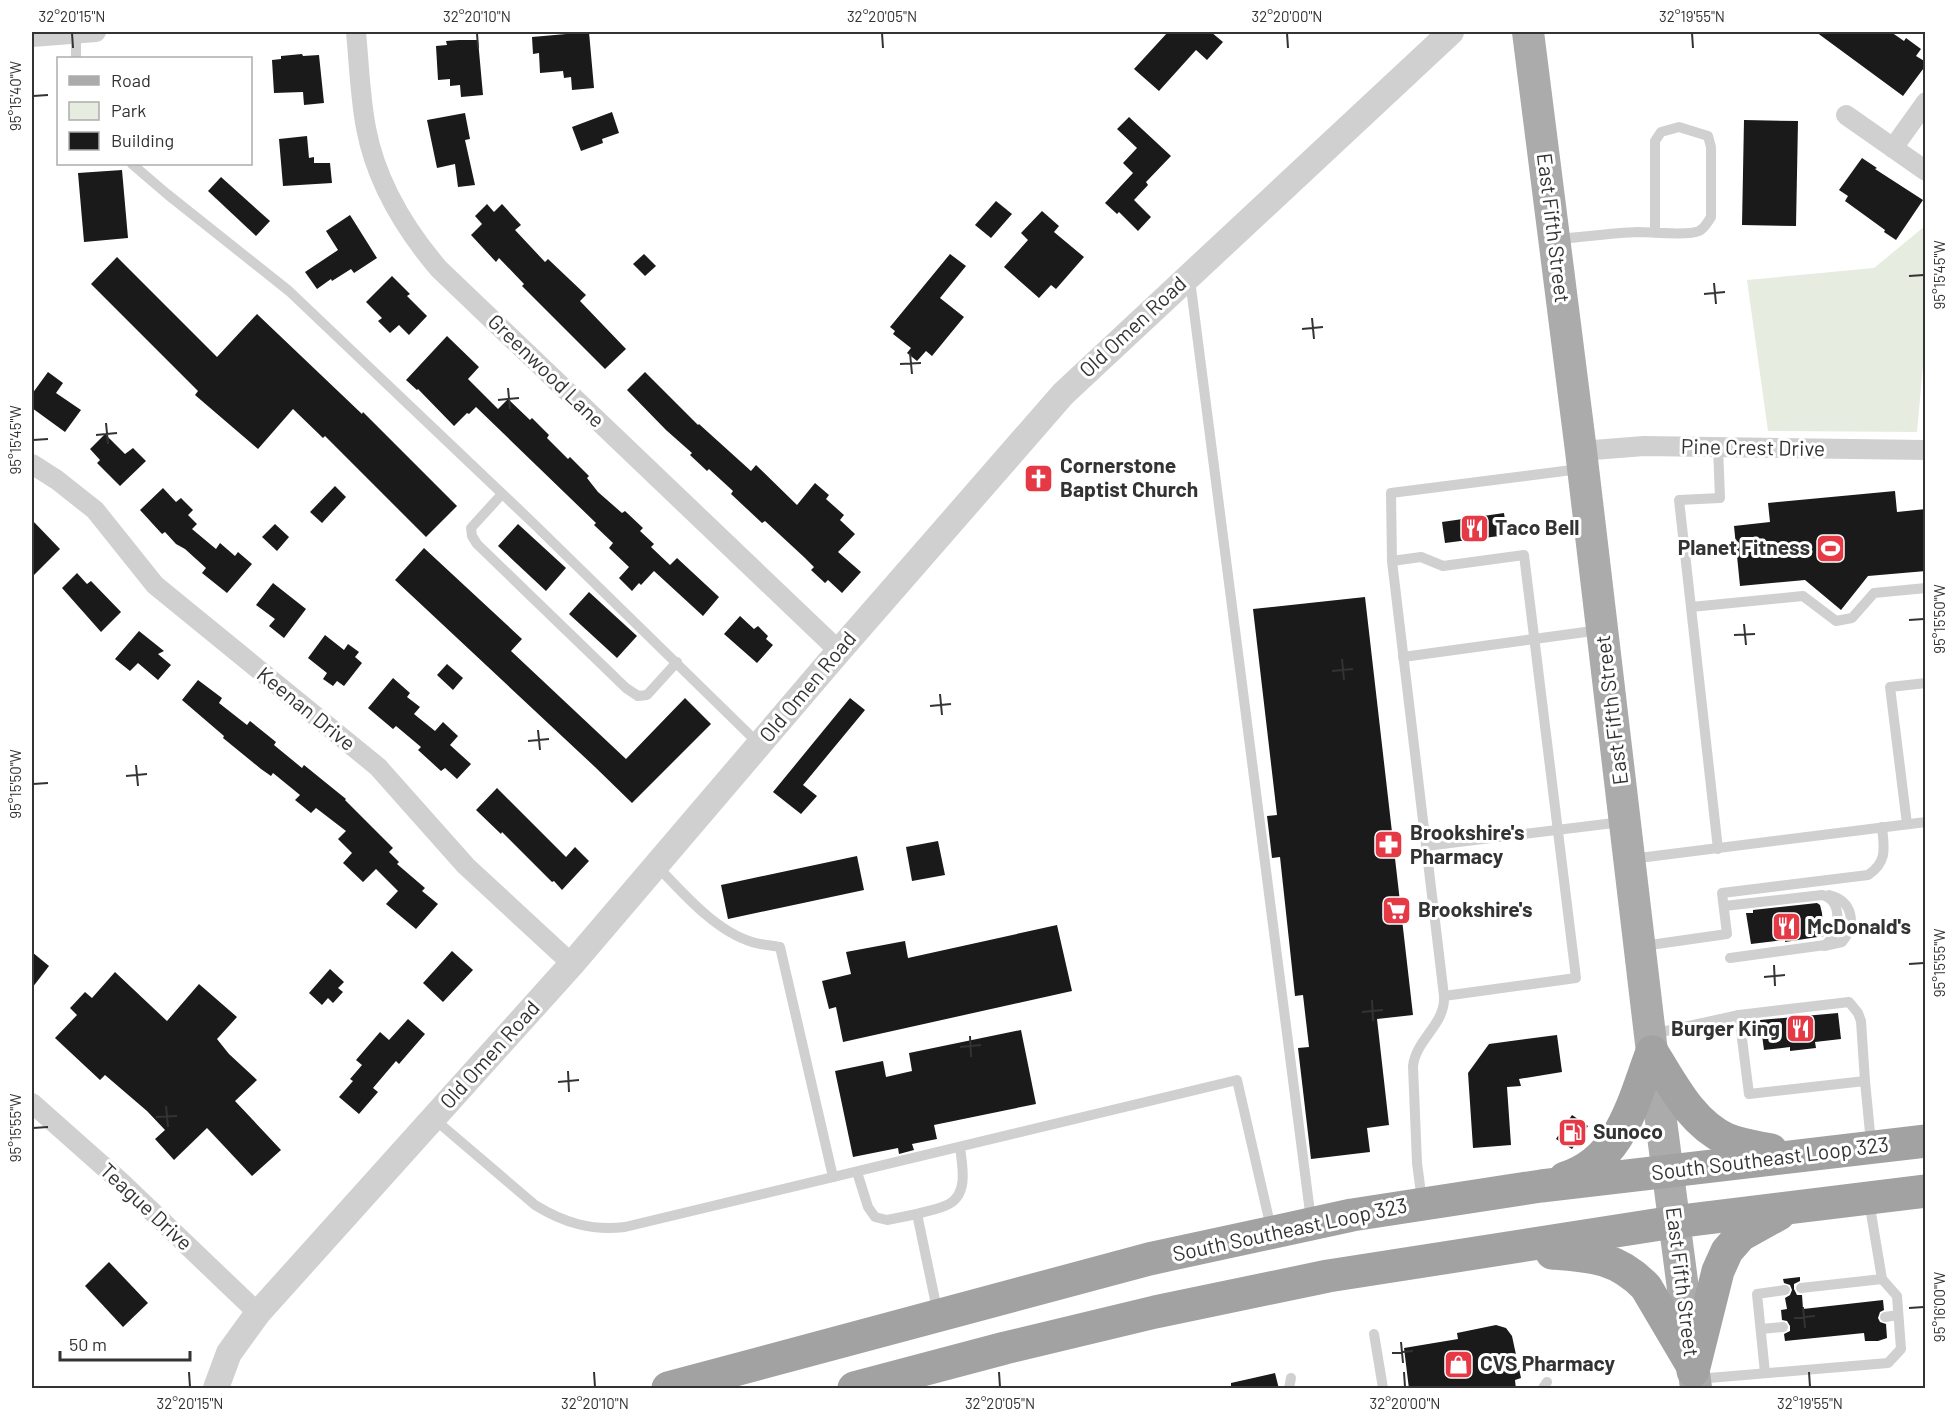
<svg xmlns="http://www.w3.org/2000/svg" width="1957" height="1420" font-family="Barlow,sans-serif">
<rect width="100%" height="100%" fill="#fff"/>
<polygon fill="#e6ecdf" points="1925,226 1926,332 1917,432 1768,431 1747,280 1874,268"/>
<g fill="#1a1a1a">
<polygon points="589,32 594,88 572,90 571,77 564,78 563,71 540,73 539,53 533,54 532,37"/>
<polygon points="1168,32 1211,32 1223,42 1207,60 1196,50 1159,91 1134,69"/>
<polygon points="1816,32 1891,32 1904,41 1906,38 1921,49 1916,56 1926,62 1926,65 1903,96"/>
<polygon points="459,40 478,40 483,95 461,97 460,85 450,86 450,79 438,80 436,46 447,45 446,41"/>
<polygon points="302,54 303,56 319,55 324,103 304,105 303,92 274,93 272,60 281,59 281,56"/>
<polygon points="612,112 619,133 602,139 603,143 581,151 572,127"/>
<polygon points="465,113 470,139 465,140 475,185 458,187 455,164 437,168 427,120"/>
<polygon points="1129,117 1171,156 1146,182 1148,185 1134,200 1151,217 1138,231 1119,212 1117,214 1105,203 1133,173 1123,163 1137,148 1117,129"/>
<polygon points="1744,120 1798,121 1796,226 1742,225"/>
<polygon points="307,136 309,158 314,157 314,163 330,163 332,183 283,186 279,139"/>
<polygon points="1862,158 1877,168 1875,169 1923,200 1896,240 1884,232 1885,230 1845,201 1848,196 1839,190"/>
<polygon points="122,170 128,238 84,242 78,173"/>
<polygon points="221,177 270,221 256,236 208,191"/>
<polygon points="996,201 1012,214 991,238 975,225"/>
<polygon points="487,204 494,212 502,204 521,225 515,230 545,262 548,259 586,295 580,301 626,349 605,369 522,286 524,284 499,258 496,262 471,235 482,224 475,216"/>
<polygon points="1042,211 1059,226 1054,232 1084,257 1056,289 1051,285 1039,298 1004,267 1028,240 1021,233"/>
<polygon points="350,215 377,258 354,273 351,269 332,281 331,279 317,289 305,272 338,250 326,231"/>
<polygon points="644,254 656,266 645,276 633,264"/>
<polygon points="950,254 966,266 940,298 964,317 932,356 926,351 917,361 907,353 911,348 893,334 895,331 890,327"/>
<polygon points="117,257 217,357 257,314 362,414 363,412 457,506 426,537 325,436 323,438 293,409 258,449 195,395 198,391 91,284"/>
<polygon points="392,276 410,294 407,296 427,316 409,335 399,325 390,333 378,321 382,318 366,302"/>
<polygon points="447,336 479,367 468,379 498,409 508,399 530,420 532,418 549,435 547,438 568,459 570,457 589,476 587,478 598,492 622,513 625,511 643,528 640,531 654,544 651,547 670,565 677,558 719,597 703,616 654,571 641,585 639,583 632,591 619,578 629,567 609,548 613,543 594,525 596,523 476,407 469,414 467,413 454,426 418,389 417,390 406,380"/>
<polygon points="48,372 63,383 56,393 81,410 65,432 32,408 32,394"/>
<polygon points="645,372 698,425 699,424 751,471 756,465 797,505 815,483 829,495 826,499 844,515 840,520 855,534 838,552 861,572 842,593 828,580 825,583 811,570 814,567 805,558 765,521 762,523 731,494 733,491 709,469 707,471 690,455 692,453 666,430 627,390"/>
<polygon points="105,434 125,454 133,448 146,461 120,486 97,463 100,460 90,449"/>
<polygon points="335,486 346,497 322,523 310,512"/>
<polygon points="163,488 176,502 181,498 193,510 188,515 197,524 192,529 216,549 220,543 235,556 238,552 252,564 227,593 202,573 206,568 185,549 176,544 165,532 162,534 140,510"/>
<polygon points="1895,491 1897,512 1926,509 1926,571 1868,576 1841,610 1805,580 1740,586 1734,526 1770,522 1768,503"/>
<polygon points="1504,513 1507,535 1445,543 1442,522"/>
<polygon points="32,520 60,549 32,577"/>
<polygon points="275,524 289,537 277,551 262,537"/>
<polygon points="518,524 566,568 546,591 498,546"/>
<polygon points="424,548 522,639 511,651 626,759 685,698 711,724 632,803 595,767 395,580"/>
<polygon points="77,573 87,584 91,581 121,612 101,632 62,588"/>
<polygon points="273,583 306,609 284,638 269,626 275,619 256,605"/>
<polygon points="589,592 637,636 617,658 569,614"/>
<polygon points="1365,597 1413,1015 1377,1019 1389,1125 1367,1128 1370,1152 1311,1159 1298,1048 1309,1047 1303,995 1295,996 1280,857 1272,858 1270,841 1267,816 1277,815 1253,609"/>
<polygon points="740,616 754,629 758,626 768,636 766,639 773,645 757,663 724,634"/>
<polygon points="139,631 164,651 158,654 171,665 158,680 138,663 130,671 115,659"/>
<polygon points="325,635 344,650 348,644 359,652 355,657 362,663 344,686 337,681 333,686 323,679 327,673 308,658"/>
<polygon points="447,664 463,678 453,690 437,675"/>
<polygon points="393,678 410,693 407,697 420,707 414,714 435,731 443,722 458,736 450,745 471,764 457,779 445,768 441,771 418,750 421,747 396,726 393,729 368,708"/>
<polygon points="198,680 222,698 219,703 247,725 250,721 276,742 274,745 302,768 304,765 346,799 345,800 393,848 389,852 399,862 397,864 425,888 422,891 438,904 416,929 386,904 398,891 376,869 363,882 343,863 352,853 338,839 346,831 316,808 311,813 295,800 300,795 273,773 271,776 261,769 223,738 224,736 182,700"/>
<polygon points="850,698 865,710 803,785 817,796 801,814 773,792"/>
<polygon points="497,788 566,857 575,847 589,861 562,890 554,881 552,882 502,832 501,834 476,810"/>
<polygon points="938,841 945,875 912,881 906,847"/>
<polygon points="857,856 864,890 728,919 721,885"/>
<polygon points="1817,903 1820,905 1822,913 1824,936 1785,942 1785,940 1751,944 1746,913 1753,913 1753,910"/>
<polygon points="1057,925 1072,991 843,1042 836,1007 829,1009 822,981 851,974 846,952 905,941 908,958"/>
<polygon points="452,951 473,970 443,1002 423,983"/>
<polygon points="32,952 49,966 32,988"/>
<polygon points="330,969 344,982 338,988 343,992 333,1003 328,998 322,1005 309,993"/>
<polygon points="115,972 167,1021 199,984 237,1017 217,1039 229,1054 257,1080 235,1101 281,1150 252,1176 207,1128 174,1160 155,1139 165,1130 147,1111 105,1075 100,1080 55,1038 77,1015 70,1008 85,992 92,998"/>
<polygon points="1838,1013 1841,1039 1815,1042 1816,1048 1790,1051 1790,1047 1764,1050 1760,1020"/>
<polygon points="408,1019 425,1034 399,1064 396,1061 373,1088 378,1092 359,1114 339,1097 353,1081 350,1079 362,1065 356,1060 380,1032 389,1040"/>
<polygon points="1021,1030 1036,1104 934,1125 937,1139 912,1144 914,1150 899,1154 898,1148 853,1157 835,1071 883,1061 886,1077 912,1071 909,1053"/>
<polygon points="1557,1035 1562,1072 1519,1079 1521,1086 1507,1087 1511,1145 1473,1148 1468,1073 1489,1044"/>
<polygon points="1572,1115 1588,1126 1572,1149 1556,1139"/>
<polygon points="109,1262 148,1303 123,1327 85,1286"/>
<polygon points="1800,1277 1800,1281 1794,1284 1794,1289 1797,1295 1802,1295 1803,1309 1883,1300 1884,1310 1880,1312 1878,1318 1880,1322 1886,1324 1887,1338 1878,1341 1865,1341 1864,1333 1785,1341 1784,1334 1790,1331 1790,1326 1787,1321 1782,1320 1781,1310 1787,1309 1785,1298 1790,1295 1792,1290 1790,1285 1784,1283 1783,1279"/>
<polygon points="1496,1325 1506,1328 1512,1336 1521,1378 1515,1380 1516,1389 1409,1389 1404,1348 1458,1339 1457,1333"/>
<polygon points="1275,1373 1279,1389 1231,1389 1231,1383"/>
</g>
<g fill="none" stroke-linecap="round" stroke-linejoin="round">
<g stroke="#d0d0d0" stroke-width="10">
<polyline points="76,33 76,58"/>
<polyline points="132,164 167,194 289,291 533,523 759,744"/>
<path d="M1557,239C1584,237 1611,233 1638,232C1651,232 1688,236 1699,231C1705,228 1707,223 1711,217V147L1708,136L1679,127L1661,132L1655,141V233"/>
<polyline points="1190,280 1311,1220"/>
<polyline points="502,494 471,528 472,536 477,544 626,688 638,696 647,695 677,662"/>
<polyline points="1392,561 1421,557 1443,566 1524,555 1576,978 1444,996"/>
<polyline points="1691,607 1803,596 1836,621 1852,618 1874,593 1926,588"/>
<polyline points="1403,657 1600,630"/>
<polyline points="1907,824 1890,687 1926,683"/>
<polyline points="1426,846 1622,822"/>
<polyline points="1718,849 1679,500 1720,498 1718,447"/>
<polyline points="1631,859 1926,822"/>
<path d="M656,865C682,892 715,931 752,942C761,945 771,945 780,947L833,1177"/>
<path d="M1724,906L1822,895C1844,900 1840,934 1825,945L1730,958"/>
<path d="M1643,946L1727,934L1722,893L1868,875C1888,862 1884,847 1882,827"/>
<path d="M1824,946L1842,942C1857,924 1853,901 1829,895"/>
<polyline points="1739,1015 1849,1002 1858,1013 1861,1021 1865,1081"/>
<polyline points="1652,1034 1739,1015 1749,1094 1865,1081 1871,1143"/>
<path d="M433,1118L535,1205C564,1223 592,1231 625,1227L1237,1080L1271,1228"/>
<polyline points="857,1172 868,1207 875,1217 887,1220 917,1214 938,1314"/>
<path d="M1422,1201L1417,1163L1413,1066C1416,1039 1446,1024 1444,996L1392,561L1391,493L1580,469"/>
<path d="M917,1214C927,1211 940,1209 949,1204C969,1193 962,1165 960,1147"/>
<polyline points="1801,1288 1882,1279"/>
<polyline points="1885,1317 1898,1315"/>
<polyline points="1761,1329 1783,1327"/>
<polyline points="1374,1334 1383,1388"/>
<polyline points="1765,1373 1757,1294 1785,1290"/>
<polyline points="1697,1379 1888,1363 1901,1349 1897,1296 1882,1279 1869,1201"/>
<polyline points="1289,1388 1291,1378"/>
<polyline points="1543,1388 1547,1382"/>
</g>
<g stroke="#d0d0d0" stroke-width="20">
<path d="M356,32C359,63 360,96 366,128C376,181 404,228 439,269L839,651"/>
<polyline points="32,37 96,32"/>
<polyline points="1846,115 1926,171"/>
<polyline points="1893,148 1926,102"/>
<polyline points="1581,451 1644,446 1926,450"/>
<polyline points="32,464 57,480 95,510 155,585 378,767 466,866 572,964"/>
<polyline points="32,1103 121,1182 258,1313"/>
</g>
<polyline stroke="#d0d0d0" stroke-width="26" points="216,1388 229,1353 258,1313 572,964 839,651 1063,394 1451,32"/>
<polyline stroke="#ababab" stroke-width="32" points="1528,32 1581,451 1652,1052 1696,1388"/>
<g stroke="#a2a2a2" stroke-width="33">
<path d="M1652,1052C1672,1083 1690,1122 1726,1139C1740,1145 1756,1147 1771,1150"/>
<path d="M1565,1178C1622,1160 1633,1101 1652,1052"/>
<path d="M1552,1253C1591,1256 1617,1257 1646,1287L1692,1365"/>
<polyline points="1693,1371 1718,1271 1727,1251 1741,1235 1779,1214"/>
<polyline points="668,1388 1149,1259 1352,1215 1541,1186 1926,1141"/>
<polyline points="854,1388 1005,1348 1155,1312 1328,1276 1674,1222 1926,1191"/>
</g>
</g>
<path fill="none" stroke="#333" stroke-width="2" d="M72,33L73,48M477,33L478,48M882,33L883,48M1287,33L1288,48M1692,33L1693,48M33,96L48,95M1909,276L1924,275M1714,283L1716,304M1704,294L1725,292M1312,318L1314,339M1302,329L1323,327M910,353L912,374M900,364L921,363M508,388L510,409M498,400L519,398M106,423L108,444M96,435L117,433M33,440L48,439M1909,620L1924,619M1744,624L1746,645M1734,635L1755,634M1342,659L1344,680M1332,671L1353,669M940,694L942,715M930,706L951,704M538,730L540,750M528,741L549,739M136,765L138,786M126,776L147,774M33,784L48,783M1909,964L1924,963M1774,965L1775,986M1764,977L1785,975M1372,1000L1373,1021M1362,1012L1383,1010M970,1036L971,1057M960,1047L981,1045M568,1071L569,1092M558,1082L579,1080M166,1106L168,1127M156,1117L177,1116M33,1128L48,1127M1803,1307L1805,1328M1909,1308L1924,1307M1794,1318L1815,1316M1401,1342L1403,1363M1392,1353L1413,1351M189,1372L190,1387M594,1372L595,1387M999,1372L1000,1387M1404,1372L1405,1387M1809,1372L1810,1387"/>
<defs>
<symbol id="church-square" viewBox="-11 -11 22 22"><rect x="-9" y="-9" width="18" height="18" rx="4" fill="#e63946" stroke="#fff"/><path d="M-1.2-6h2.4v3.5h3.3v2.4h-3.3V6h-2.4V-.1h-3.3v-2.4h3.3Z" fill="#fff"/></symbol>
<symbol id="restaurant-square" viewBox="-11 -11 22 22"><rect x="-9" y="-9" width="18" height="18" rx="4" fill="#e63946" stroke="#fff"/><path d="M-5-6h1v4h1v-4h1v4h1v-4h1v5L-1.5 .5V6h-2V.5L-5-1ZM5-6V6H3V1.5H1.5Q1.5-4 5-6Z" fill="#fff"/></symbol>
<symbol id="stadium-square" viewBox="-11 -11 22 22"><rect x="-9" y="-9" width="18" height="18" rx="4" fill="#e63946" stroke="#fff"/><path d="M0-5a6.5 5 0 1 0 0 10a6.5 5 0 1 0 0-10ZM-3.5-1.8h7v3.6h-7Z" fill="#fff"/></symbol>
<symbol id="pharmacy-square" viewBox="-11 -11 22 22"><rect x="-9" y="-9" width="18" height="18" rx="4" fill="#e63946" stroke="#fff"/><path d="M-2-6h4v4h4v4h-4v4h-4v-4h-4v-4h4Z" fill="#fff"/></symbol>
<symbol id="supermarket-square" viewBox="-11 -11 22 22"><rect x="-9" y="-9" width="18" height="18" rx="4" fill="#e63946" stroke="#fff"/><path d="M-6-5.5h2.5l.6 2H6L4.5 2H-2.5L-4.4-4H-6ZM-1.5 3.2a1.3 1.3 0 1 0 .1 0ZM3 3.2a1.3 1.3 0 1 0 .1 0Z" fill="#fff"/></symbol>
<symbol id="fuel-square" viewBox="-11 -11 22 22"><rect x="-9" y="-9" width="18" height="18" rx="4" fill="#e63946" stroke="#fff"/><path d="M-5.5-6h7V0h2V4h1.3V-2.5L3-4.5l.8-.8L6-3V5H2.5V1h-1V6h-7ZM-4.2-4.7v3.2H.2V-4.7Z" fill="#fff"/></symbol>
<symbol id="shop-square" viewBox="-11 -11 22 22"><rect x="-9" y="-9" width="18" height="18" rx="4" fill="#e63946" stroke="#fff"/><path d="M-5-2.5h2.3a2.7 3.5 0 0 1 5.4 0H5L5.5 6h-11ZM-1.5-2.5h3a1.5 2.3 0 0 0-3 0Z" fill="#fff"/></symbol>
</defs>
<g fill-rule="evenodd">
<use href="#church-square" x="1022" y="462" width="33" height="33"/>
<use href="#restaurant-square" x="1458" y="512" width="33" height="33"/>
<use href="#stadium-square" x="1814" y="532" width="33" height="33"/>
<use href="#pharmacy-square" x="1372" y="828" width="33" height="33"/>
<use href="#supermarket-square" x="1380" y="894" width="33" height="33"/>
<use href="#restaurant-square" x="1770" y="910" width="33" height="33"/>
<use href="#restaurant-square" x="1784" y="1012" width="33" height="33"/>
<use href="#fuel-square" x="1556" y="1116" width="33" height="33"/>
<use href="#shop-square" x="1442" y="1348" width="33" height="33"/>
</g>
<g text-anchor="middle" stroke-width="6" stroke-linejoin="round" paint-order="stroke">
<g font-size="21" fill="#333" stroke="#fff">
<text transform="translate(1553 228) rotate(83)" y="7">East Fifth Street</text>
<text transform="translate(1133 327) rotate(-43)" y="7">Old Omen Road</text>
<text transform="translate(546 371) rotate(44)" y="7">Greenwood Lane</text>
<text transform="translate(1753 448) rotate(1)" y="7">Pine Crest Drive</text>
<text transform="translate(808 687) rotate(-50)" y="7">Old Omen Road</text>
<text transform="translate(306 709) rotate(39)" y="7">Keenan Drive</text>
<text transform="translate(1612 710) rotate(-97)" y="7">East Fifth Street</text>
<text transform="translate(490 1055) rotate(-48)" y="7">Old Omen Road</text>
<text transform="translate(1770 1159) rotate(-7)" y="7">South Southeast Loop 323</text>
<text transform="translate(146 1207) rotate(43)" y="7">Teague Drive</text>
<text transform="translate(1290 1230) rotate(-12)" y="7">South Southeast Loop 323</text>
<text transform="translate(1682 1282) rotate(83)" y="7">East Fifth Street</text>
</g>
<g font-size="21" font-weight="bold" fill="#333" stroke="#fff" text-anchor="start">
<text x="1060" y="473">Cornerstone<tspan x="1060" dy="24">Baptist Church</tspan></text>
<text x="1495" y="535">Taco Bell</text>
<text x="1810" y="555" text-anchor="end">Planet Fitness</text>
<text x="1410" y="840">Brookshire's<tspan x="1410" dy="24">Pharmacy</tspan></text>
<text x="1418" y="917">Brookshire's</text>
<text x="1807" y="934">McDonald's</text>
<text x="1780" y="1036" text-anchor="end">Burger King</text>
<text x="1593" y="1139">Sunoco</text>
<text x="1480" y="1371">CVS Pharmacy</text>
</g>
</g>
<rect width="1957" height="1420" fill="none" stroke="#ffffff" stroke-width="66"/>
<rect x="57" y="57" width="195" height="108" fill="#ffffff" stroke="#adadad" stroke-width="1.5"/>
<rect x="69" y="76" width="30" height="9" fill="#ababab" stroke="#adadad" stroke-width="1.5"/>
<text x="111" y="87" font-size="18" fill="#333333">Road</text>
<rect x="69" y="102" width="30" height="18" fill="#e6ecdf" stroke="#adadad" stroke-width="1.5"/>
<text x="111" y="117" font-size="18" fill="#333333">Park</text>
<rect x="69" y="132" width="30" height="18" fill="#1a1a1a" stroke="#adadad" stroke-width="1.5"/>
<text x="111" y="147" font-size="18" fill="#333333">Building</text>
<path d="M60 1351v9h130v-9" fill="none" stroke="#333333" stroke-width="3"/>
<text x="69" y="1351" font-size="18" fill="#333333" stroke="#ffffff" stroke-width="4.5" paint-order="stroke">50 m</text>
<rect x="33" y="33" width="1891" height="1354" fill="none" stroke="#333" stroke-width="2"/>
<g font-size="15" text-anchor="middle" fill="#333">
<text x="72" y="22">32°20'15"N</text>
<text x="477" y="22">32°20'10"N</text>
<text x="882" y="22">32°20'05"N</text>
<text x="1287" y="22">32°20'00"N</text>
<text x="1692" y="22">32°19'55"N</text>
<text transform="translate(16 96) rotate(-90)" y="5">95°15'40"W</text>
<text transform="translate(1940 275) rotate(-90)" y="5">95°15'45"W</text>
<text transform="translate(16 440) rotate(-90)" y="5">95°15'45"W</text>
<text transform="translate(1940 619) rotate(-90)" y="5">95°15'50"W</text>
<text transform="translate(16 784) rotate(-90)" y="5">95°15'50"W</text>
<text transform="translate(1940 963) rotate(-90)" y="5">95°15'55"W</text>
<text transform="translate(16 1128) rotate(-90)" y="5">95°15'55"W</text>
<text transform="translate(1940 1307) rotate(-90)" y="5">95°16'00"W</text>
<text x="190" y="1409">32°20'15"N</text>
<text x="595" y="1409">32°20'10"N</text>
<text x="1000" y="1409">32°20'05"N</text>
<text x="1405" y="1409">32°20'00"N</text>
<text x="1810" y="1409">32°19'55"N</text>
</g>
</svg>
